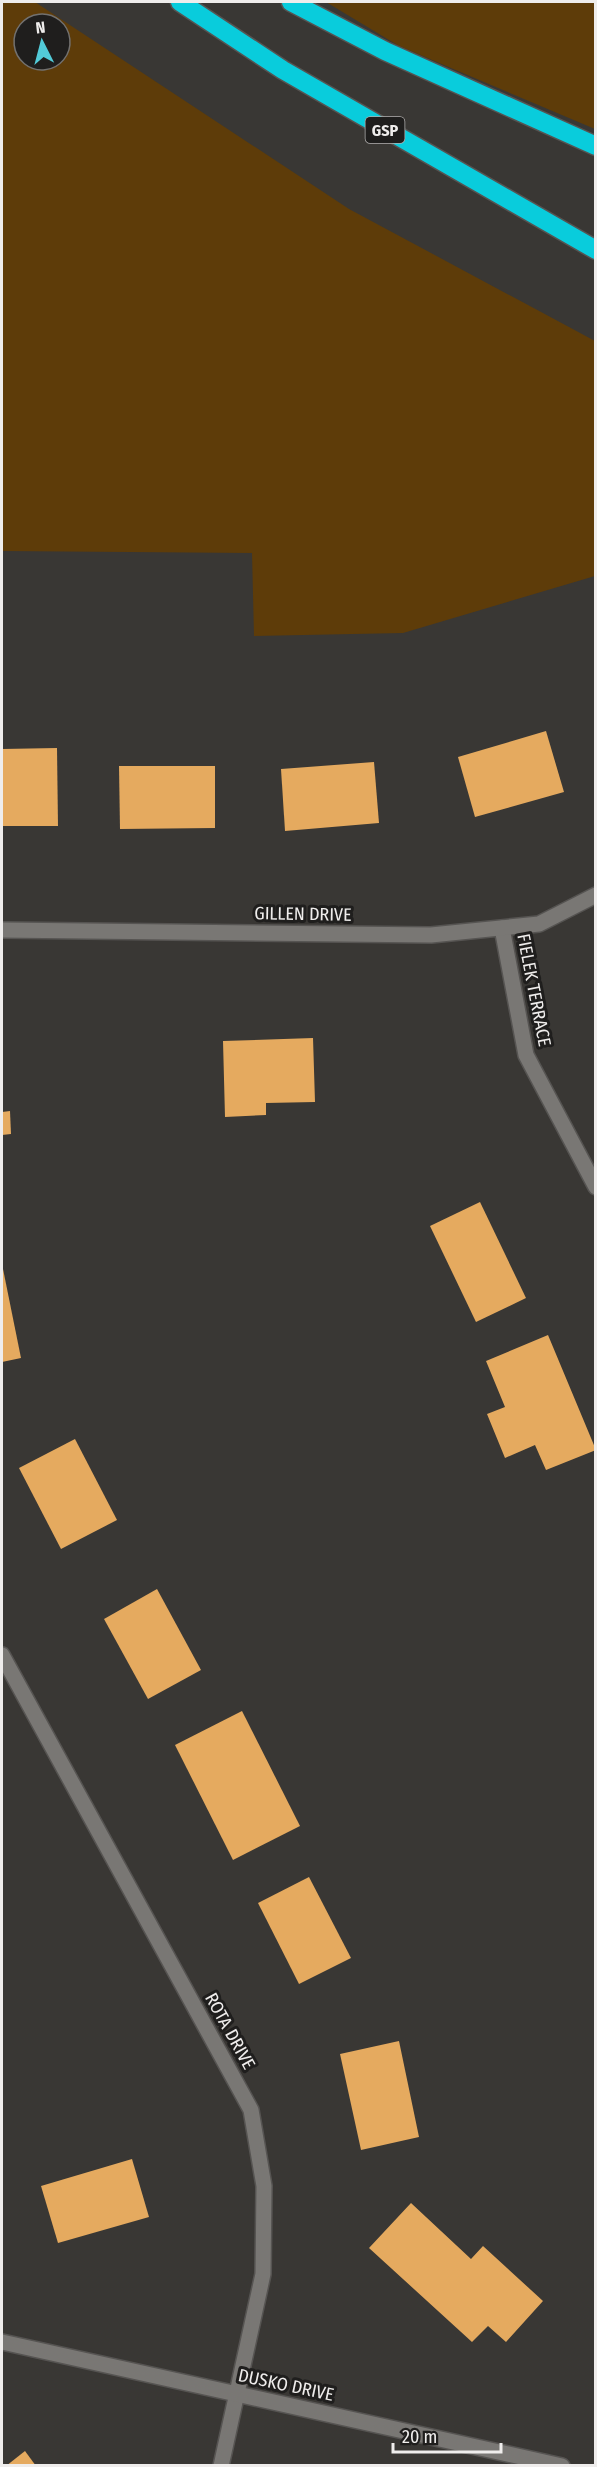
<svg xmlns="http://www.w3.org/2000/svg" width="597" height="2467" font-family="'Fira Sans Condensed',sans-serif">
<rect width="100%" height="100%" fill="#393734"/>
<g fill="#5e3c09" fill-rule="evenodd">
<path d="M2,2H35L349,209L595,341V576L403,633L254,636L252,553L2,551ZM24,24H60V60H24Z"/>
<polygon points="326,2 595,2 595,129 399,46"/>
</g>
<g fill="#e5aa5f">
<polygon points="546,731 564,792 475,817 458,757"/>
<polygon points="57,748 58,826 2,826 2,749"/>
<polygon points="374,762 379,823 285,831 281,769"/>
<polygon points="119,766 215,766 215,828 120,829"/>
<polygon points="313,1038 315,1102 266,1103 266,1115 225,1117 223,1041"/>
<polygon points="10,1111 11,1134 2,1135 2,1112"/>
<polygon points="480,1202 526,1298 476,1322 430,1226"/>
<polygon points="2,1264 21,1358 2,1362"/>
<polygon points="548,1335 596,1450 546,1470 535,1445 505,1458 487,1414 505,1407 486,1361"/>
<polygon points="75,1439 117,1520 61,1549 19,1468"/>
<polygon points="157,1589 201,1670 148,1699 104,1619"/>
<polygon points="242,1711 300,1826 233,1860 175,1745"/>
<polygon points="309,1877 351,1958 299,1984 258,1903"/>
<polygon points="399,2041 419,2137 361,2150 340,2054"/>
<polygon points="132,2159 149,2217 58,2243 41,2186"/>
<polygon points="411,2203 471,2259 483,2246 543,2301 506,2342 488,2326 472,2342 369,2248"/>
<polygon points="25,2451 36,2466 6,2466"/>
</g>
<g fill="none" stroke-linecap="round" stroke-linejoin="round">
<defs>
<g id="street">
<polyline points="502,928 526,1055 596,1187"/>
<polyline points="2,930 431,935 539,924 596,895"/>
<polyline points="2,1655 251,2110 264,2186 263,2274 221,2466"/>
<polyline points="2,2342 562,2466"/>
</g>
<g id="highway">
<polyline points="180,2 283,70 596,250"/>
<polyline points="291,2 385,51 596,146"/>
</g>
</defs>
<use href="#street" stroke="#565452" stroke-width="18"/>
<use href="#highway" stroke="#565452" stroke-width="21"/>
<use href="#street" stroke="#797774" stroke-width="15"/>
<use href="#highway" stroke="#09ccdc" stroke-width="18"/>
</g>
<g text-anchor="middle" stroke-width="6" stroke-linejoin="round" paint-order="stroke">
<rect fill="#1f1e1d" stroke="#b1afae" stroke-width="1.5" x="365.5" y="117" width="39" height="26" rx="4.5"/>
<g font-size="16" font-weight="bold" fill="#efedec">
<text x="385" y="136">GSP</text>
</g>
<g font-size="18" fill="#efedec" stroke="#1f1e1d">
<text transform="translate(303 914) rotate(1)" y="6">GILLEN DRIVE</text>
<text transform="translate(534 990) rotate(79)" y="6">FIELEK TERRACE</text>
<text transform="translate(230 2031) rotate(61)" y="6">ROTA DRIVE</text>
<text transform="translate(286 2385) rotate(12)" y="6">DUSKO DRIVE</text>
</g>
</g>
<rect width="597" height="2467" fill="none" stroke="#efedec" stroke-width="6"/>
<g transform="translate(42 42) rotate(354)"><circle r="28" fill="#1f1e1d" stroke="#727170" stroke-width="1.5"/>
<path d="M0-4.5L10 22L0 15L-10 22Z" fill="#52cbd8"/>
<text y="-9" font-size="16" font-weight="bold" text-anchor="middle" fill="#efedec">N</text>
</g>
<path d="M393 2443v9h108v-9" fill="none" stroke="#efedec" stroke-width="3"/>
<text x="402" y="2443" font-size="18" fill="#efedec" stroke="#1f1e1d" stroke-width="4.5" paint-order="stroke">20 m</text>
</svg>
